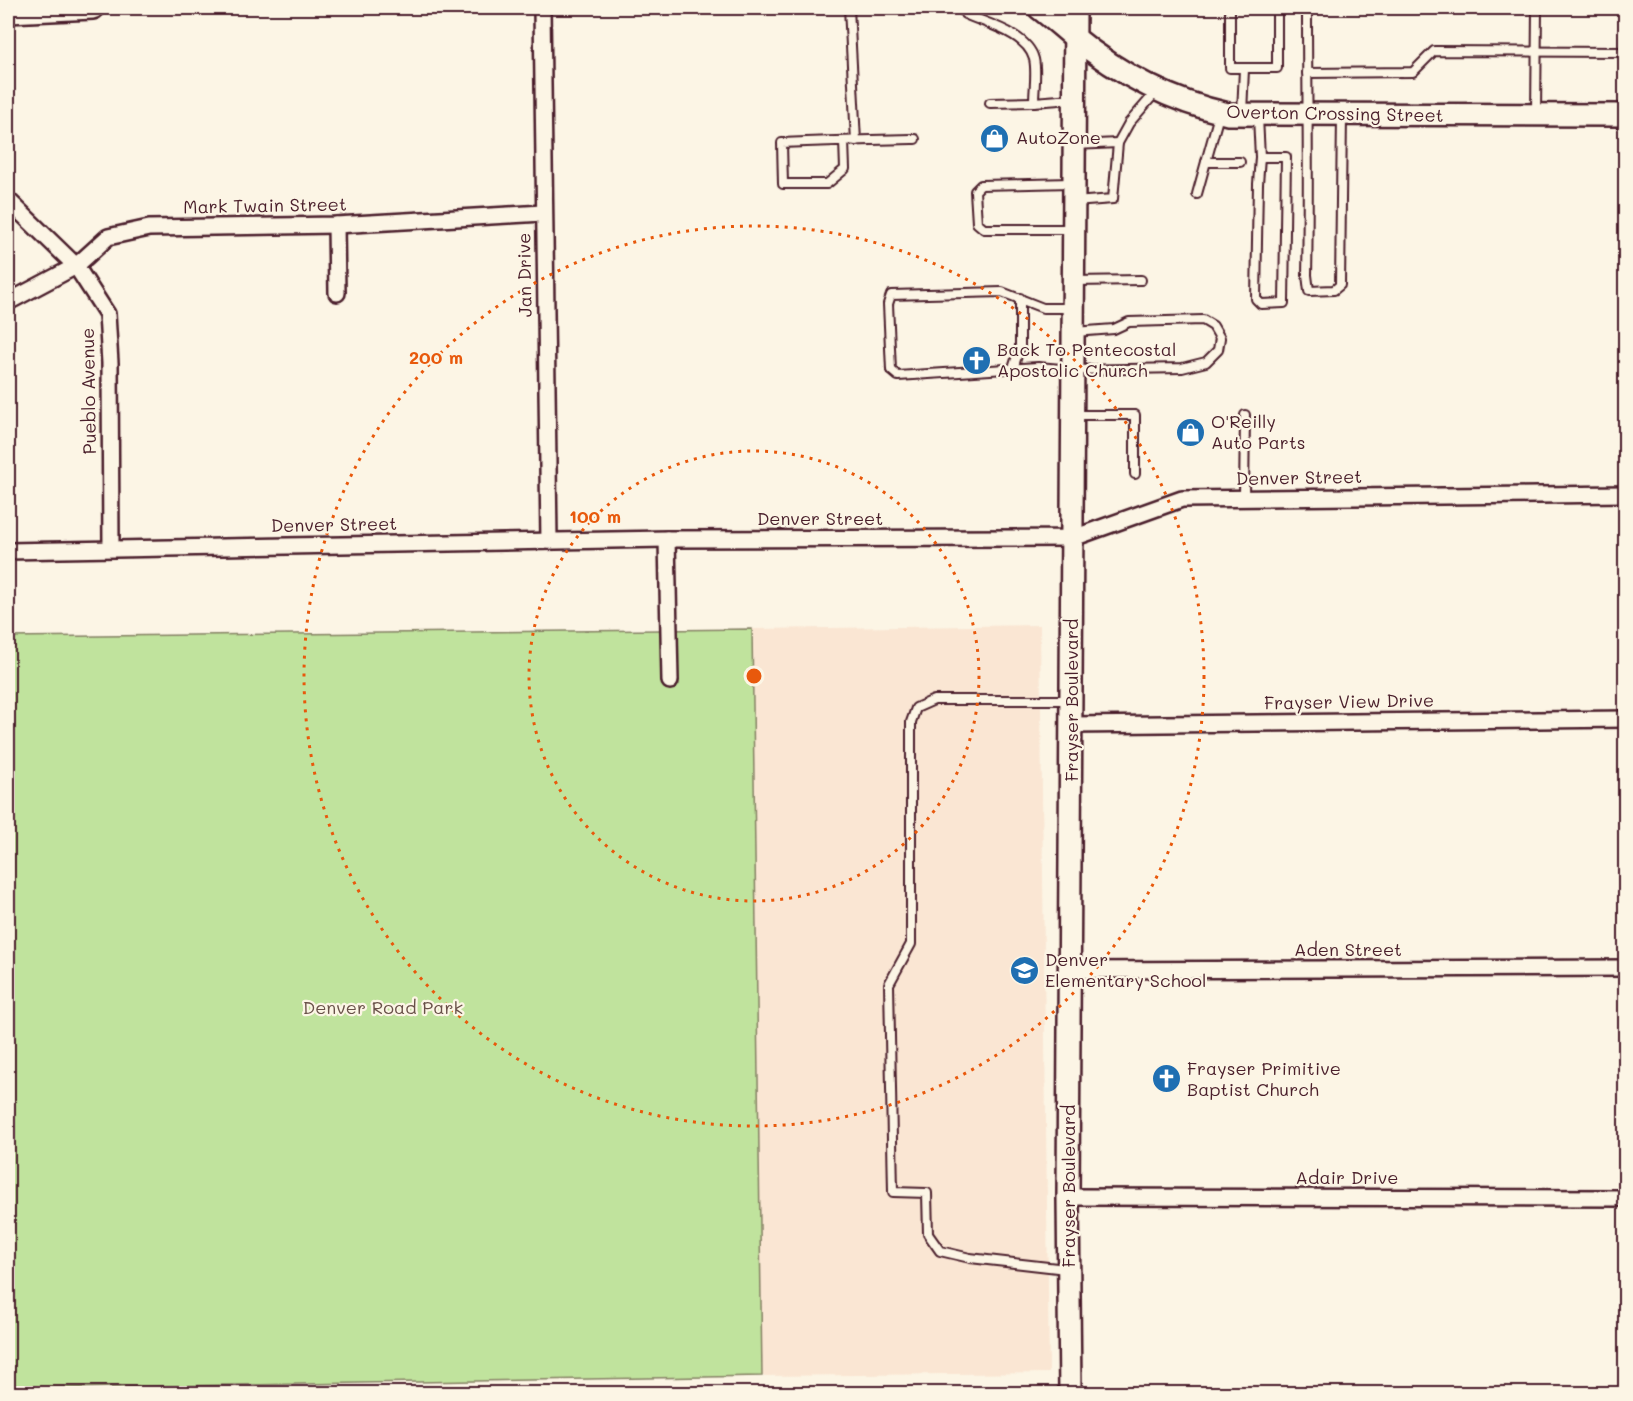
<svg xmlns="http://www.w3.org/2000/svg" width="1633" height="1401" font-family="Mali,sans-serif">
<rect width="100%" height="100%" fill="#fcf5e5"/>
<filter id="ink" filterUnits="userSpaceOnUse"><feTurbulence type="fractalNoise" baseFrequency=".0167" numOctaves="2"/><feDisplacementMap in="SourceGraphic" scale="12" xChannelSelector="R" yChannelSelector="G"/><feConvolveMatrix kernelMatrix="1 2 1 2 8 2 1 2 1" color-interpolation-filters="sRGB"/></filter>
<g filter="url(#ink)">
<polygon fill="#fae6d3" points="1040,625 1049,1373 762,1376 752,629"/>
<polygon fill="#c0e39d" stroke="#858164" stroke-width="1.5" points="752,629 762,1376 8,1389 8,637"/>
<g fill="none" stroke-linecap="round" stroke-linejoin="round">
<defs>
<g id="lane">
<polyline points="849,8 856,141"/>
<path d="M964,8L965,14C987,24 1027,33 1034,59C1037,72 1034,88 1034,102L1072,99"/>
<polyline points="1230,8 1230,68 1277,68 1277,8"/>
<path d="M1307,8C1307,97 1309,186 1307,275L1309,291L1334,290L1340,285L1342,116"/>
<polyline points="1307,73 1413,72 1434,51 1626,52"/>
<polyline points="990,103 1034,102"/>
<polyline points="1242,113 1244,69"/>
<polyline points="1536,114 1537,8"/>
<polyline points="1258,117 1260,157 1258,184 1256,299 1261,304 1284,303 1286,157 1260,157"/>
<path d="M844,141L845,169L827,184H783L782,143C826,141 871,140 915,139"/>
<polyline points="1075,145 1118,143"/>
<polyline points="1206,162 1240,162"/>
<polyline points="1071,183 981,185 975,191 977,223 984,229 1072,229"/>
<polyline points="1197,194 1219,115"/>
<polyline points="1074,202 1113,199 1118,143 1129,123 1156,92"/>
<polyline points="1074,281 1141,280"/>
<polyline points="1072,308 1043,308 1002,292 891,295 888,304 891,370 898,376 1038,367 1073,370 1182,368 1206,362 1218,350 1220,338 1213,326 1203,320 1129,322 1114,329 1074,332"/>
<polyline points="1013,369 1020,346 1020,298"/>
<polyline points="1075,415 1135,415 1135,474"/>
<polyline points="1244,498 1245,415"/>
<polyline points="1066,1269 970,1258 940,1251 928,1234 927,1193 893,1192 889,984 911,944 911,722 916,708 934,700 1071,700"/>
</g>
<g id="street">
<polyline points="542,8 549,541"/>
<polyline points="8,200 76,266 107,314 110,363 111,548"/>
<polyline points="336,225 337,293"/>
<polyline points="8,302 76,266 108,237 149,228 336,225 543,213"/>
<polyline points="667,539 670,681"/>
<polyline points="8,551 667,539 1073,538 1182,499 1626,494"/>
<polyline points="1072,725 1626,719"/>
<polyline points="1070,970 1626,968"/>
<polyline points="1068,1197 1626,1198"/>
</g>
<g id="secondary">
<path d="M1039,8C1051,17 1062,27 1074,37C1120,75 1170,101 1228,114L1626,115"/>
<polyline points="8,12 93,8"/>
<polyline points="1070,1394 1068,1197 1075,8"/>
</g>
</defs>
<use href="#lane" stroke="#4a1f2b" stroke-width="12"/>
<use href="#street" stroke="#4a1f2b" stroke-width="20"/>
<use href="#secondary" stroke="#4a1f2b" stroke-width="26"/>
<use href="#lane" stroke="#fcf5e5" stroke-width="8"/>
<use href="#street" stroke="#fcf5e5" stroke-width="15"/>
<use href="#secondary" stroke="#fcf5e5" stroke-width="21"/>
</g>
</g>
<g fill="none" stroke="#e8590c" stroke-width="3" stroke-dasharray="3 6">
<circle cx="754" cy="676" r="225"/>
<circle cx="754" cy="676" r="450"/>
</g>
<defs>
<symbol id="shop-disc" viewBox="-11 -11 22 22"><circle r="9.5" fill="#1f6fb2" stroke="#fcf5e5"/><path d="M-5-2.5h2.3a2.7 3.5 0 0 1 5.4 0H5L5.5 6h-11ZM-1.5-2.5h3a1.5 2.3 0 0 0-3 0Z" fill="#fff"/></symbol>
<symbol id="church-disc" viewBox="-11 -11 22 22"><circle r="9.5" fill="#1f6fb2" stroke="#fcf5e5"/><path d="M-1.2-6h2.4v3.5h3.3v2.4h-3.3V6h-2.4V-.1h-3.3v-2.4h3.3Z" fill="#fff"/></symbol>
<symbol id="school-disc" viewBox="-11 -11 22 22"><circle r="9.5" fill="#1f6fb2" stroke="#fcf5e5"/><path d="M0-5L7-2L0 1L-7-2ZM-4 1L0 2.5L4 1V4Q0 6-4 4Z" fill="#fff"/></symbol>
</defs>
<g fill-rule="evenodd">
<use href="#shop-disc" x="978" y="122" width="33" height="33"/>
<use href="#church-disc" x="960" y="344" width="33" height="33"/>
<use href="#shop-disc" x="1174" y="416" width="33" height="33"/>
<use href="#school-disc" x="1008" y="954" width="33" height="33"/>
<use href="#church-disc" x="1150" y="1062" width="33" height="33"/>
</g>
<g text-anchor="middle" stroke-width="4.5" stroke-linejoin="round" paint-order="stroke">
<g font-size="18" fill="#4a1f2b" stroke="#fcf5e5">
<text transform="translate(1335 114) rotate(1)" y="6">Overton Crossing Street</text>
<text transform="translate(265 206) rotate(-1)" y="6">Mark Twain Street</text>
<text transform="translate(525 275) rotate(-91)" y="6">Jan Drive</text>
<text transform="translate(89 391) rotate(-91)" y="6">Pueblo Avenue</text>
<text transform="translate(1299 478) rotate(-1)" y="6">Denver Street</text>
<text x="820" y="525">Denver Street</text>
<text transform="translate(334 525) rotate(-1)" y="6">Denver Street</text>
<text transform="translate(1072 700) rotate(-90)" y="6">Frayser Boulevard</text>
<text transform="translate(1349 702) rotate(-1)" y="6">Frayser View Drive</text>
<text x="1348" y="956">Aden Street</text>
<text x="1347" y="1184">Adair Drive</text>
<text transform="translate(1069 1186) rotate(-90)" y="6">Frayser Boulevard</text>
</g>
<g font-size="18" fill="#4a1f2b" stroke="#fcf5e5" text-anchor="start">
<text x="1016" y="144">AutoZone</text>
<text x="997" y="356">Back To Pentecostal<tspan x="997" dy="21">Apostolic Church</tspan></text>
<text x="1211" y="428">O'Reilly<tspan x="1211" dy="21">Auto Parts</tspan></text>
<text x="1045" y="966">Denver<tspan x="1045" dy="21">Elementary School</tspan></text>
<text x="1187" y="1075">Frayser Primitive<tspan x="1187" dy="21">Baptist Church</tspan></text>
</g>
<g font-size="18" fill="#685048" stroke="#fcf5e5">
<text x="383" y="1014">Denver Road Park</text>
</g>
</g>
<circle cx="754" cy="676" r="9" fill="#e8590c" stroke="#fcf5e5" stroke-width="3"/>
<g font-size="18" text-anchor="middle" font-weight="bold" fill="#e8590c" stroke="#fcf5e5" stroke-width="4.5" stroke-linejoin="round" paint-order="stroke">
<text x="436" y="364">200 m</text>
<text x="595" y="523">100 m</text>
</g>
<rect width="1633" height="1401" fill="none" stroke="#fcf5e5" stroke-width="30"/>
<rect x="15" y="15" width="1603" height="1371" fill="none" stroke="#4a1f2b" stroke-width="2" filter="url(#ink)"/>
</svg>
